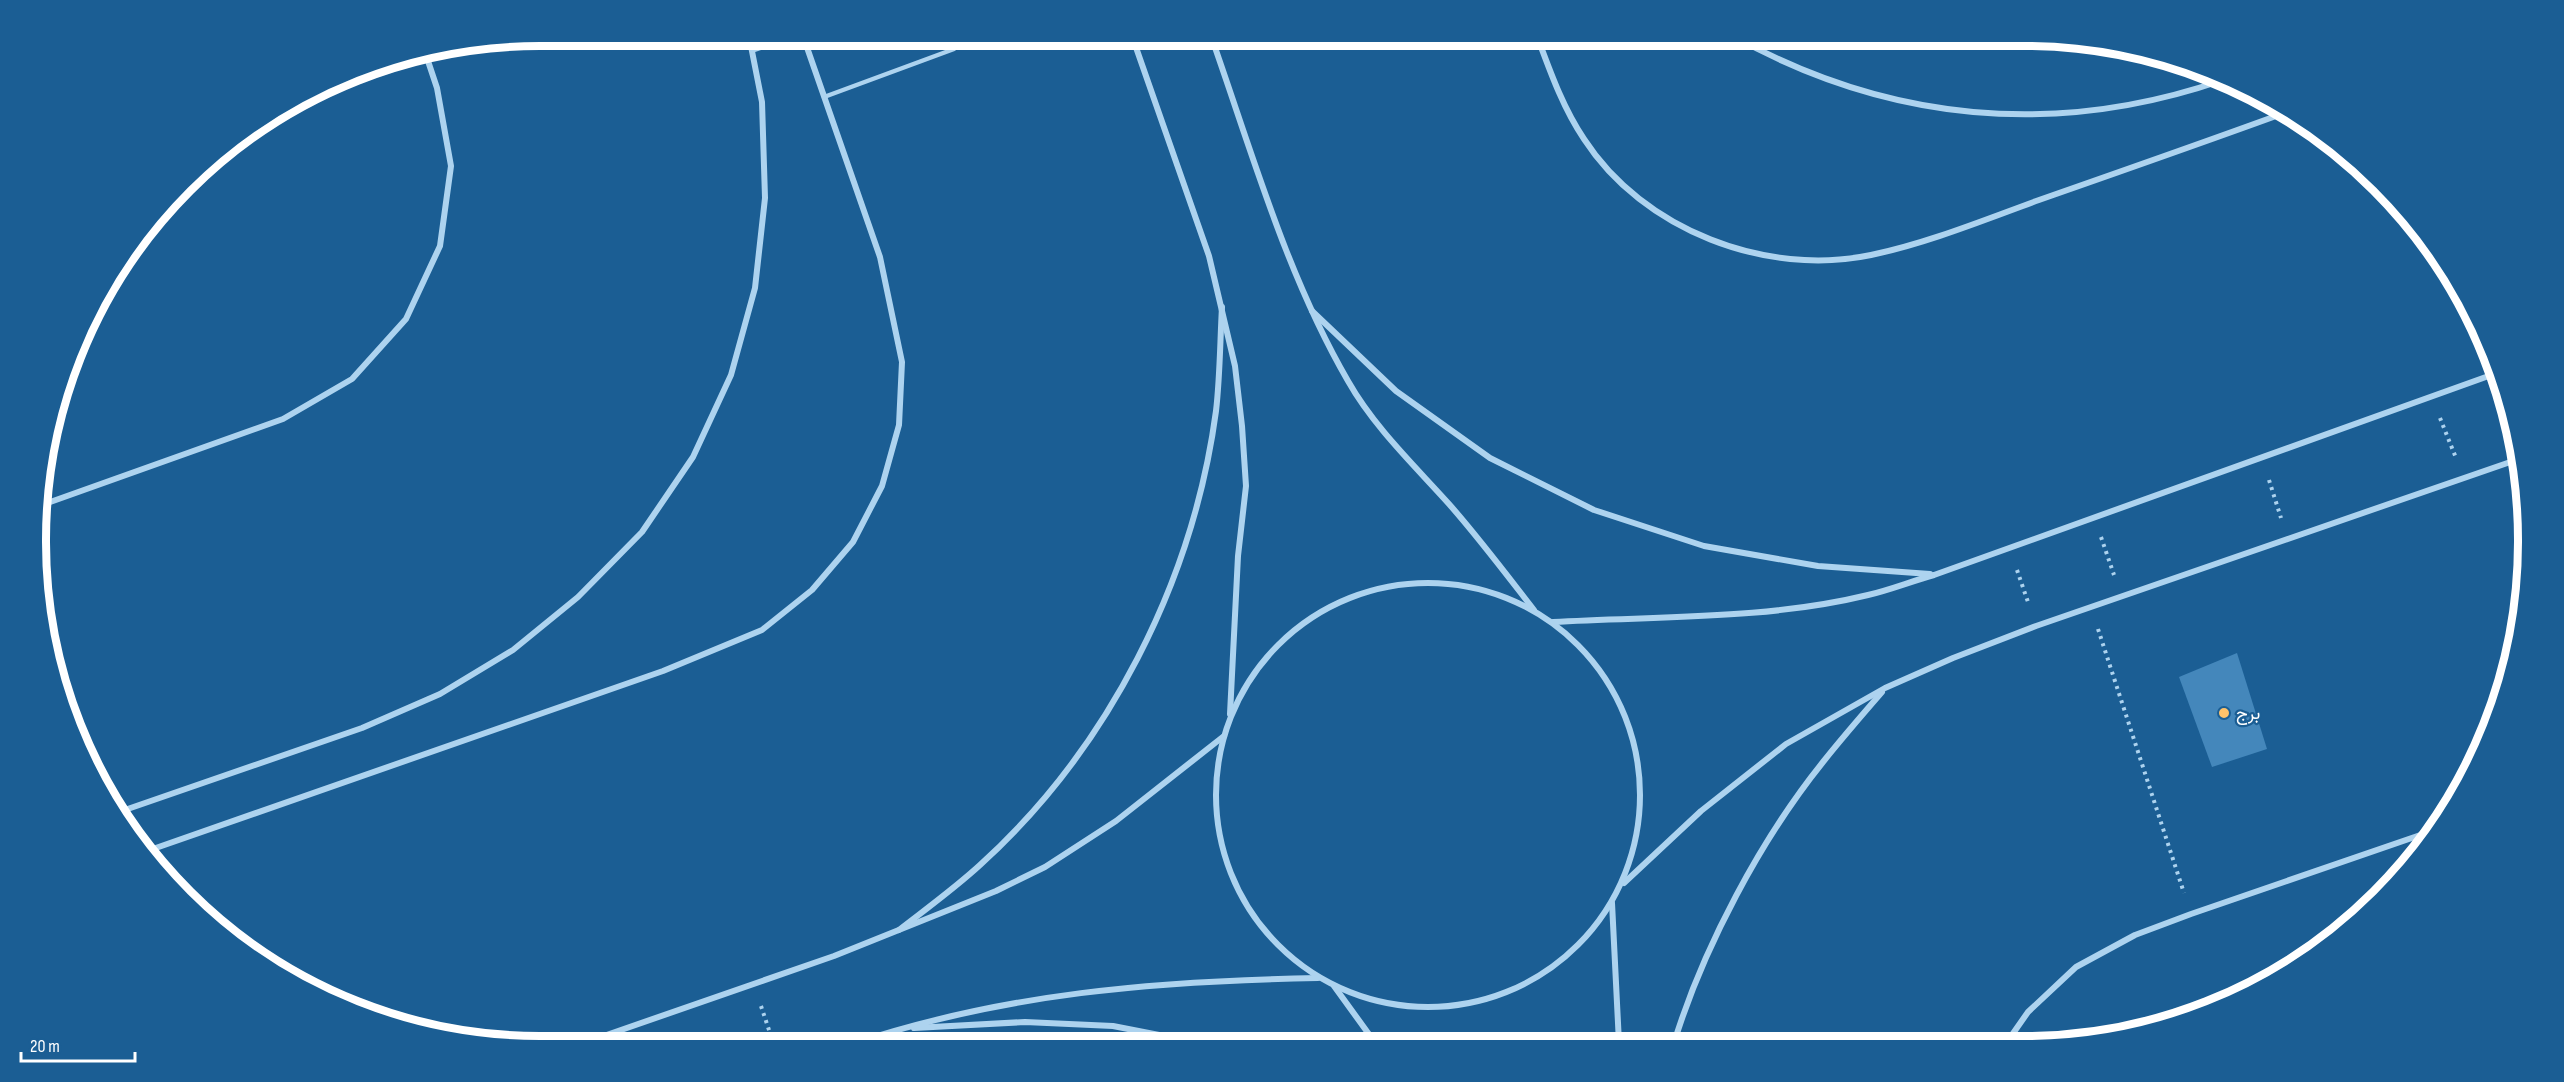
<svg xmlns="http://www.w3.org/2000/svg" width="2564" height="1082" font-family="'Sofia Sans Condensed',Vazirmatn,sans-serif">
<rect width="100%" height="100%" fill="#1b5e94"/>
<polygon fill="#4487bb" points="2237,653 2267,749 2212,767 2179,677"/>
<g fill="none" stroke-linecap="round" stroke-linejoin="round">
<g stroke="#add3ef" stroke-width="4" stroke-dasharray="3 4.5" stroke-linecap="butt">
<polyline points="2440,418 2456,458"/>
<polyline points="2269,480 2281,518"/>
<polyline points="2101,537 2114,575"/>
<polyline points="2017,570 2029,605"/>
<polyline points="2098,629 2184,893"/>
<polyline points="761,1006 774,1045"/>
</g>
<polyline stroke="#add3ef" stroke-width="4.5" points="824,97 954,49"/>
<g stroke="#add3ef" stroke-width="6">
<polyline points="1132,36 1209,256 1235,366 1242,426 1246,486 1238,556 1230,714"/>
<path d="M1211,36C1252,152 1286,274 1348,381C1374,427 1414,465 1449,504C1479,538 1506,574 1534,610"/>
<path d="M1537,36C1550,71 1563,108 1584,139C1643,230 1766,277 1871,255C1928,243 1984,220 2039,200C2122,171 2205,142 2287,112"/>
<path d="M1733,36C1888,122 2055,138 2223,80"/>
<polyline points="752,50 792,36"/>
<polyline points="1312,311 1396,391 1490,458 1594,510 1704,546 1818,566 1930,574"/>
<polyline points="39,506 283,419 352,379 406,319 440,246 451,166 437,88 426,55"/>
<circle cx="1428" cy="795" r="212"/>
<path d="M1553,622C1657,616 1766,620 1868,595C1890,590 1912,581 1934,575L2497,373"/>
<polyline points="119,812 362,728 440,694 513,650 578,597 642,532 693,457 731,375 755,288 765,198 762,102 749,36"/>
<polyline points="150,850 663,671 762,630 812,590 853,542 882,486 899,425 902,362 880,257 803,36"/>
<polyline points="1624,883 1701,811 1786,744 1885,688 1953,658 2036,626 2519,459"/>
<polyline points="1612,903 1619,1043"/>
<path d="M899,930C926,909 955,888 980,865C1108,749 1193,582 1216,411C1220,377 1220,342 1222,307"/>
<polyline points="1334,986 1376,1044"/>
<polyline points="914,1028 1025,1022 1113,1026 1205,1044"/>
<polyline points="2007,1042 2028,1012 2076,967 2135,935 2191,914 2435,830"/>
<path d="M1674,1043C1703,948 1761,839 1823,762C1842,738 1862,715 1882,692"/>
<path d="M849,1045C1005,993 1155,981 1318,978"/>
<polyline points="575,1046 834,956 996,891 1045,867 1116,821 1224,736"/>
</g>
</g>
<circle fill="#ffc36b" stroke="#1b5e94" stroke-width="2" cx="2224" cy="713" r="6"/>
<g text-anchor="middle" stroke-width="4.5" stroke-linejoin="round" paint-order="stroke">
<g font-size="18" fill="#fff" stroke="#1b5e94" text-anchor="start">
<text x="2236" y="719">برج</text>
</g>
</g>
<path d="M0 0H2564V1082H0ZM540 46H2024A494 494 0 0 1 2518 540V542A494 494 0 0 1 2024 1036H540A494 494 0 0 1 46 542V540A494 494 0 0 1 540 46Z" fill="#1b5e94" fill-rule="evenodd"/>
<path fill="none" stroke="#fff" stroke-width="8" d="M540 46H2024A494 494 0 0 1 2518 540V542A494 494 0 0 1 2024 1036H540A494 494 0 0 1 46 542V540A494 494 0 0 1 540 46Z"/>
<path d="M21 1052v9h114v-9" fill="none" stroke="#ffffff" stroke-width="3"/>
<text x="30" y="1052" font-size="18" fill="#ffffff" stroke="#1b5e94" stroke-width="4.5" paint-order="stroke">20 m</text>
</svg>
